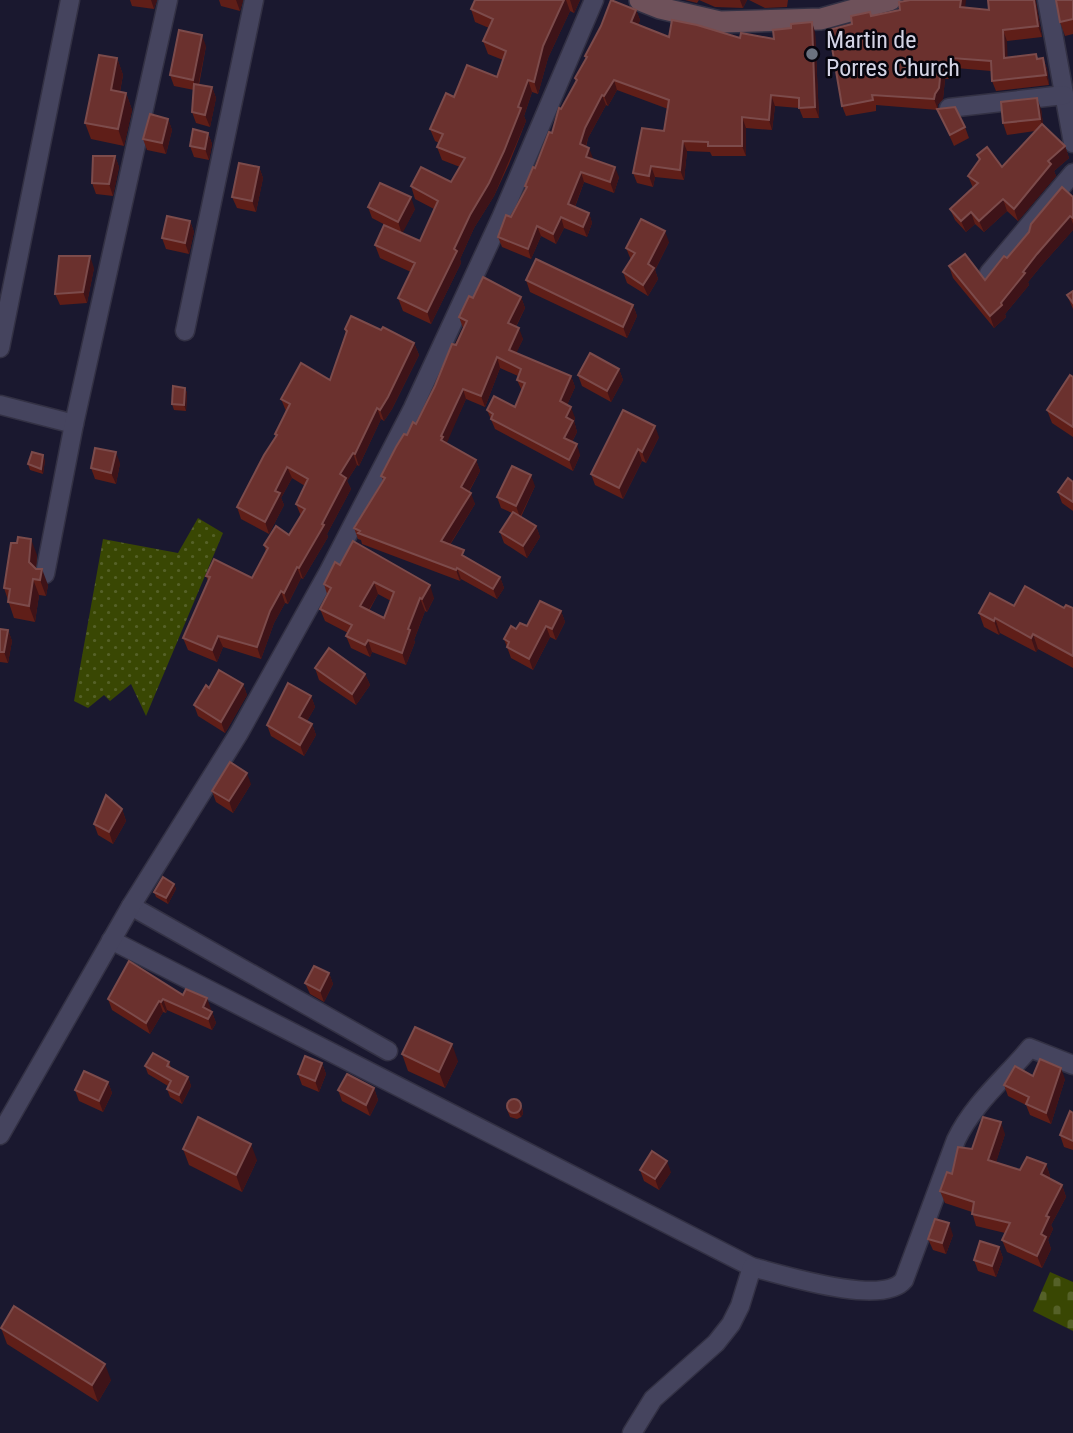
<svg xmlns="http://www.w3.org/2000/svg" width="1073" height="1433" font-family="'Roboto Condensed',sans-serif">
<defs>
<pattern id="grass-dots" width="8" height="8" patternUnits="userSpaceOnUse" patternTransform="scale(1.75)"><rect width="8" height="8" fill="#394703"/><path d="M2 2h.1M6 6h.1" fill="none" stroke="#556128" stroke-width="1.8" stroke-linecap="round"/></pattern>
<pattern id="cemetery-stones" width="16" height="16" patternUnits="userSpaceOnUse" patternTransform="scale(1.75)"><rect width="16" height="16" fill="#394703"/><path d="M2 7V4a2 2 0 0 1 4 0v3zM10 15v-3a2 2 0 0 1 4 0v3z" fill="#556128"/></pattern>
</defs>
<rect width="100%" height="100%" fill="#1a182f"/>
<polygon fill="url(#grass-dots)" points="198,518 223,533 146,716 131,684 110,701 104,695 88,708 74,701 103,539 178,553"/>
<polygon fill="url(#cemetery-stones)" points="1050,1272 1073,1282 1073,1331 1033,1311"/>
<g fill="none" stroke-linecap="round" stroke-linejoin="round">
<defs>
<g id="street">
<polyline points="1047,0 1073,143"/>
<polyline points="949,108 1064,95"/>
<polyline points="989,273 1073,173"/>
<polyline points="185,331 254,0"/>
<polyline points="0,348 70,0"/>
<polyline points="0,405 74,424"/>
<polyline points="45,574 74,424 168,0"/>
<polyline points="131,906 388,1051"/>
<path d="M111,940L752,1267C783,1275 883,1307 904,1280L956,1140C973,1104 1005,1078 1030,1048L1073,1065"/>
<polyline points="0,1135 131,906 239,733 329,571 413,408 501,218 594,0"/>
<polyline points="632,1433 653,1399 716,1343 731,1324 740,1306 752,1267"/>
</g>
<polyline id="secondary" points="640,0 660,8 720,22 821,19 890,0"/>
</defs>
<use href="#street" stroke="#333144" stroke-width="21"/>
<use href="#secondary" stroke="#333144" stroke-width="24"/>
<use href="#street" stroke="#45445e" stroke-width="18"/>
<use href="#secondary" stroke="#6e515a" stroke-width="21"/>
</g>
<g fill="#5f1e18" fill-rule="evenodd">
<polygon points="130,0 157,0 154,9 132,6"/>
<polygon points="219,0 243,0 240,11 221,6"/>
<polygon points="475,0 580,0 574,13 570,11 548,58 538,94 532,92 524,116 526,121 509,164 494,196 474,228 460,259 461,263 431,324 403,311 398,298 411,272 380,258 375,245 395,230 372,218 368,207 415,209 402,233 420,241 434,209 415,199 411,186 451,182 460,167 442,160 437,147 439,143 435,141 430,129 454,97 497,77 503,60 488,54 483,41 489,28 475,22 471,9"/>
<polygon points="685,0 747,0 743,8 715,7 699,0 697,3"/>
<polygon points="749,0 788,0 787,7 765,8"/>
<polygon points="1073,0 1073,34 1065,36 1060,22"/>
<polygon points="1036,2 1042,37 1007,41 1007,57 1038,59 1043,58 1047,69 1049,85 996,91 992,81 991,71 956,68 955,75 949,75 949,79 945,79 943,99 938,104 938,109 965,127 969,138 954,146 938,110 876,105 876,111 846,116 842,106 852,24 965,8 989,10"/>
<polygon points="636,10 640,20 638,25 669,37 774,39 815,32 819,118 803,118 799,108 775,106 772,130 746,128 746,156 712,156 710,152 687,151 684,180 655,177 653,187 637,183 633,173 664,131 668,109 617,90 608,106 606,105 588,138 586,147 593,159 619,177 614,193 584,182 575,207 589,213 592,223 587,237 564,228 556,244 541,236 531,259 502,247 498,237 526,189 525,186 552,133 561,109 576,81 575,78 586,58 585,56"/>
<polygon points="206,46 199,85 212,87 216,98 210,127 196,123 192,112 194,90 174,86 170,75"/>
<polygon points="117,58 123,75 120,92 126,93 132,110 124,146 91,139 85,123"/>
<polygon points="1041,109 1043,125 1065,146 1069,158 1054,171 1056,176 1018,221 1007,211 984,232 975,224 966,232 955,220 950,209 973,188 968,176 979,161 977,155 1002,167 1035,131 1007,135 1003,123"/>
<polygon points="168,119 172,130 166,154 147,150 143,139"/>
<polygon points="208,133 212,144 209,160 194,157 190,146"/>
<polygon points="115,156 119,167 113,196 96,194 92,183"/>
<polygon points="259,167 263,178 256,212 237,208 232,197"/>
<polygon points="1073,197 1073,230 1041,266 1028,282 1029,285 1005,314 1006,317 994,328 953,278 949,266 985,280"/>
<polygon points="190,221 194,232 189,254 166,249 162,238"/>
<polygon points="669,242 655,270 658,279 648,296 627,283 623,272 631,260 626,248"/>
<polygon points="94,268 87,303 60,305 55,294"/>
<polygon points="526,280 633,305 637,316 627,338 530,292"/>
<polygon points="1073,291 1073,309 1067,295"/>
<polygon points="521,297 525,308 516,327 523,339 516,353 571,376 575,387 567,405 575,418 574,421 577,432 572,442 580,455 573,471 495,429 487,410 515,407 522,391 517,380 518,376 500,368 485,407 466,399 446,443 476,460 480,471 469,492 475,504 450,545 467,558 500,577 504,588 497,599 461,579 460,581 362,544 361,540 358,539 354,528 383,480 381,476 407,435 416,424 463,328 459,317 473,298"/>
<polygon points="345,329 381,330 414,343 419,355 392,409 384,421 381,419 359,466 357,465 347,481 351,489 327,534 328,537 303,579 301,578 288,604 285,603 274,623 261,659 223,647 217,662 188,650 183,638 208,581 206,576 252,578 266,551 264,545 289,535 301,516 296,504 305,486 292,478 281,498 284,505 269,534 241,519 237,507 276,437 275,434 286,411 281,399 330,380 346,334"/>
<polygon points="619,369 623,380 611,402 582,386 578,375"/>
<polygon points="1073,377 1073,437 1052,423 1047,410"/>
<polygon points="185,388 187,393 186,411 174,410 172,404"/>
<polygon points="659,437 646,463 642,461 623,499 595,485 591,474"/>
<polygon points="45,460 43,474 30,470 28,464"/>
<polygon points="120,463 116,484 95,479 91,468"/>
<polygon points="1073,482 1073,511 1062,503 1058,492"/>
<polygon points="535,486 521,517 536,526 540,537 527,558 504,543 500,532 512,513 501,508 497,497"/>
<polygon points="37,555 36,568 48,585 46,596 39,595 35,622 14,618 4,588"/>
<path d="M340,565L434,598L427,612L425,611L414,640L415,642L406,665L372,652L370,657L351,648L346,636L348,633L325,621L320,609L327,594L324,584ZM378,594L391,601L384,618L369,611Z"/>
<polygon points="1014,606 1073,608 1073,668 1038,649 1036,652 1000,633 999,635 984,627 979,613"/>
<polygon points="561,611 565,622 556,640 550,637 533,670 511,658 504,639 516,629 527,626"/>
<polygon points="0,629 8,630 12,641 8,663 0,662"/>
<polygon points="315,668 365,674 370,685 356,705 319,680"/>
<polygon points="243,684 247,695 225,733 198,716 194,705"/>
<polygon points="311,696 315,707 307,721 312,724 316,735 304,756 271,736 267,725"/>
<polygon points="251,784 233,813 216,802 212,791"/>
<polygon points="122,809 126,821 113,844 98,835 94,824"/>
<polygon points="174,884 176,889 168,904 156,897 154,892"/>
<polygon points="329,973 333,984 324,1002 310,994 305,983"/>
<polygon points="183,995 211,1009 210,1011 212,1012 216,1023 212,1030 167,1010 166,1013 163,1012 150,1034 112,1010 108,999"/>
<polygon points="402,1054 458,1061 445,1088 408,1071"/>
<polygon points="169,1062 171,1068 188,1077 191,1086 182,1104 170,1097 167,1089 168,1086 148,1074 145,1066"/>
<polygon points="322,1063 326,1074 319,1092 302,1085 298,1074"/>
<polygon points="1033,1076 1065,1079 1051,1124 1030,1115 1026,1105 1008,1096 1004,1085"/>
<polygon points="108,1082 112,1093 103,1112 79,1101 75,1090"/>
<polygon points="374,1088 378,1100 370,1116 342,1101 338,1090"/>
<polygon points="506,1107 522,1107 523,1114 521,1117 517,1119 510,1117"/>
<polygon points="1073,1113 1073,1150 1064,1147 1060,1135"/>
<polygon points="1005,1134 996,1162 1020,1170 1046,1164 1050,1176 1049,1178 1062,1185 1066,1197 1051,1225 1053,1229 1048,1240 1051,1249 1042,1268 1007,1252 1002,1240 1005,1233 976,1226 972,1212 945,1203 940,1191 952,1174 972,1149"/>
<polygon points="183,1149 257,1160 242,1192 189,1165"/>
<polygon points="640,1170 671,1172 659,1190 644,1181"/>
<polygon points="953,1235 946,1254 933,1250 928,1239"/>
<polygon points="999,1247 1003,1258 996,1277 978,1271 974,1260"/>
<polygon points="1,1328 111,1380 98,1402 7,1344"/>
</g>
<g fill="#3e1318">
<polygon points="151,0 157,0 154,9"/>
<polygon points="236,0 243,0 240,11"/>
<polygon points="564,0 566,0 570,11 548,58 538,94 534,82 543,46"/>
<polygon points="570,0 580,0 574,13"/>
<polygon points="740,0 747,0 743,8"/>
<polygon points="961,0 966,0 964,18 960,7"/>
<polygon points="1034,0 1036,0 1036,2 1042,37 1038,26"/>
<polygon points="636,10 640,20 635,33 631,22"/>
<polygon points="812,22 815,32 819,118 815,107"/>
<polygon points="1003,30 1007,41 1008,68 1004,58"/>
<polygon points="202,35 206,46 197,91 193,80"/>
<polygon points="117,58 123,75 117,106 111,90"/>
<polygon points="952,58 956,68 955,75 952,65"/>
<polygon points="1043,58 1047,69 1049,85 1046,75"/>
<polygon points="946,64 949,75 949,79 945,69"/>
<polygon points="941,68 945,79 943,99 938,104 938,110 934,99"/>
<polygon points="528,80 532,92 524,116 526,121 494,196 474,228 460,259 461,263 431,324 427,312 454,249 518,107"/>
<polygon points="614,80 617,90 608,106 604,96"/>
<polygon points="212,87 216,98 210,127 205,115"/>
<polygon points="126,93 132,110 124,146 118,129"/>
<polygon points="602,95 606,105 588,138 583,154 580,144 585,128"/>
<polygon points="771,95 775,106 772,130 769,120"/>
<polygon points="1037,98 1041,109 1044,130 1040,119"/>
<polygon points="742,117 746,128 746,156 742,146"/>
<polygon points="168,119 172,130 166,154 162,143"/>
<polygon points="208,133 212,144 209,160 205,149"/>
<polygon points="683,141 687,151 684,180 680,170"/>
<polygon points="1065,146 1069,158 1054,171 1056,176 1018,221 1014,209 1048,161"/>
<polygon points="589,148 593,158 589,167 586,157"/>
<polygon points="115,156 119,167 113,196 109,184"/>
<polygon points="651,166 655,177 653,187 649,176"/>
<polygon points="259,167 263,178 256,212 252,201"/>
<polygon points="615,167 619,177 614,193 610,182"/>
<polygon points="581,172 584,182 572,214 568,204"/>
<polygon points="411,197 415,209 402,234 398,222"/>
<polygon points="1003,199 1007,211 984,232 979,221"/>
<polygon points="971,212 975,224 966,232 961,221"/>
<polygon points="589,213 592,223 587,237 583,227"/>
<polygon points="1070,216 1073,224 1073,230 1041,266 1028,282 1029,285 1005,314 1006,317 994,328 990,316 1001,303 1037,254"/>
<polygon points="561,217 564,228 556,244 553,234"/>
<polygon points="190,221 194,232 189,254 185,243"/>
<polygon points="537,226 541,236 531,259 528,249"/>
<polygon points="665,231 669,242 655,270 658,279 648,296 643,285 648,264"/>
<polygon points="90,256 94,268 87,303 83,292"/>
<polygon points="521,297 525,308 512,334 508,323"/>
<polygon points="633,305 637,316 627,338 623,327"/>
<polygon points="519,328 523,339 513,360 509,350"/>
<polygon points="414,343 419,355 392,409 384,421 380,410"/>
<polygon points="497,357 500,368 485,407 481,396"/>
<polygon points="619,369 623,380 611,402 607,391"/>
<polygon points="571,376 575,387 564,412 560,401"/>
<polygon points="185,388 187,393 186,411 184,405"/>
<polygon points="463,389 466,399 446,445 441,440 441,436"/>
<polygon points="571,407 575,418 574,421 577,432 568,449 564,438 566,417"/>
<polygon points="377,408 381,419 359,466 355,454"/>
<polygon points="655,426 659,437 646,463 642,452"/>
<polygon points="577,444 580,455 573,471 569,460"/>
<polygon points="638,449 642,461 623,499 619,488"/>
<polygon points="116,452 120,463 116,484 111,473"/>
<polygon points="353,453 357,465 347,481 351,489 327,534 328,537 303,579 299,568 322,524 340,474"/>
<polygon points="43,455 45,460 43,474 41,469"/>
<polygon points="476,460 480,471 465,498 461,487"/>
<polygon points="287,467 292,478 281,498 284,505 269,534 265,522 275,491"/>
<polygon points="531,475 535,486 520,517 516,506"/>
<polygon points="471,493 475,504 445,552 441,541"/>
<polygon points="536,526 540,537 527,558 523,546"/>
<polygon points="31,539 37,555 35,578 29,562"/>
<polygon points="297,567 301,578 288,604 284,593"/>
<polygon points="457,568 461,579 460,581 456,570"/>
<polygon points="42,569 48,585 46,596 40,580"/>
<polygon points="500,577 504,588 497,599 493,589"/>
<polygon points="33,579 39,595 35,622 29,606"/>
<polygon points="374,582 378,594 364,618 360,606"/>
<polygon points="430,585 434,598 427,612 422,599"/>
<polygon points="281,591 285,603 274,623 261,659 257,647 270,611"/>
<polygon points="420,598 425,611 414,640 415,642 406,665 402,653 408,629"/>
<polygon points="561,611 565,622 556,640 552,629"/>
<polygon points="995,618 1000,633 999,635 994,621"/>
<polygon points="546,626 550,637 533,670 529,659"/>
<polygon points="8,630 12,641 8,663 4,652"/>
<polygon points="1033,634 1038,649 1036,652 1031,638"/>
<polygon points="218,636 223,647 217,662 212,650"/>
<polygon points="368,640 372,652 370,657 365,645"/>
<polygon points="365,674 370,685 356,705 352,694"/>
<polygon points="243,684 247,695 225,733 221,722"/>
<polygon points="311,696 315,707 303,728 299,717"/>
<polygon points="312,724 316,735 304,756 300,745"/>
<polygon points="247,773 251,784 233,813 229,801"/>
<polygon points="122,809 126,821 113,844 109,832"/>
<polygon points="174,884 176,889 168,904 166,898"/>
<polygon points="329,973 333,984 324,1002 320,991"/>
<polygon points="207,998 211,1009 207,1018 203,1007"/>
<polygon points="163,999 167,1010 166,1013 161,1002"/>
<polygon points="159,1001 163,1012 150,1034 146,1023"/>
<polygon points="212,1012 216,1023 212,1030 208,1019"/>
<polygon points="452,1044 458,1061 445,1088 439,1072"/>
<polygon points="322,1063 326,1074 319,1092 315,1081"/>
<polygon points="1061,1068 1065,1079 1051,1124 1046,1113"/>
<polygon points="188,1077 191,1086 182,1104 179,1095"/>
<polygon points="108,1082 112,1093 103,1112 99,1101"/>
<polygon points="374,1088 378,1100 370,1116 366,1105"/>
<polygon points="520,1101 523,1114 521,1117 519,1112"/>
<polygon points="1001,1122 1005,1134 993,1172 988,1160"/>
<polygon points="251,1144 257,1160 242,1192 236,1175"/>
<polygon points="667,1161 671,1172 659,1190 655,1179"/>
<polygon points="1046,1164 1050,1176 1045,1186 1041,1174"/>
<polygon points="1062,1185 1066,1197 1051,1225 1053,1229 1048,1240 1051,1249 1042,1268 1037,1256 1041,1234 1046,1216"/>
<polygon points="949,1223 953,1235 946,1254 942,1243"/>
<polygon points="999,1247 1003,1258 996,1277 992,1266"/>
<polygon points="105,1364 111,1380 98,1402 92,1385"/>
</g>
<g fill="#6b312e" stroke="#7c4b4b" stroke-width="2" fill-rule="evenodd">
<polygon points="475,0 564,0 543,46 534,82 528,80 518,107 521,108 504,151 489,183 470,215 454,249 457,251 427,312 398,298 415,263 375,245 384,225 420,241 438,201 411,186 421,167 451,182 465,158 437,147 443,134 430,129 446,93 454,97 467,65 497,77 506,51 483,41 493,19 471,9"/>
<polygon points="611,0 636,10 631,22 669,37 672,20 697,25 740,38 741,33 774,39 773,30 791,28 791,24 812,22 815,107 799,108 799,98 771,95 769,120 742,117 742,146 708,146 708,142 683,141 680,170 651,166 649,176 633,173 642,128 664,131 669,100 614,80 604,96 602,95 585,128 580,144 589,148 586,157 615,167 610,182 581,172 568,204 589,213 583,227 561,217 553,234 537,226 528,249 498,237 506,215 511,217 527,187 525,186 533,167 535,168 549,132 552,133 559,108 561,109 577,80 575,78 587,57 585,56 601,26"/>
<polygon points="910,0 961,0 960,7 989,10 988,0 1034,0 1038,26 1003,30 1004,58 1036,54 1037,59 1043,58 1046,75 992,81 991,61 952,58 952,65 946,64 945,69 941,68 939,88 935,94 934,99 872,95 873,100 842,106 829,30 852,24 851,16 870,12 871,16 900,10 899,2"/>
<polygon points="1056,0 1073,0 1073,19 1060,22"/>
<polygon points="179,30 202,35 193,80 170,75"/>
<polygon points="99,55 117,58 111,90 126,93 118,129 85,123"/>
<polygon points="194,84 212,87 205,115 192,112"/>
<polygon points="1037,98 1040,119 1003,123 1001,102"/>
<polygon points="955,107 965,127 950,135 937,109"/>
<polygon points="150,114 168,119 162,143 143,139"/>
<polygon points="1042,124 1065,146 1048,161 1051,164 1014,209 1003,199 979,221 971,212 961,221 950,209 978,183 968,176 980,159 977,155 987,147 1002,167"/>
<polygon points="193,129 208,133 205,149 190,146"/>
<polygon points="93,156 115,156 109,184 92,183"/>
<polygon points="239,163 259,167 252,201 232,197"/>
<polygon points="380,183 411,197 398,222 368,207"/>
<polygon points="1062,187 1073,197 1073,218 1070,216 1037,254 1023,272 1025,273 1001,303 1002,305 990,316 949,266 965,254 985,280 1004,256 1007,258 1029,232 1031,224"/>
<polygon points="167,216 190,221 185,243 162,238"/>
<polygon points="641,219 665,231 648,264 654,268 643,285 623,272 635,253 626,248"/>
<polygon points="59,256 90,256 83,292 55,294"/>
<polygon points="536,259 633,305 623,327 526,280"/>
<polygon points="483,277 521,297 508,323 519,328 509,350 571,376 560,401 571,407 566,417 573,421 564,438 577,444 569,460 491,419 493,414 487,410 494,396 515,407 525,383 517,380 521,369 497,357 481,396 463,389 441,436 443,437 441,440 476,460 461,487 471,493 441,541 464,550 462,555 500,577 493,589 457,568 456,570 358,533 360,531 354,528 385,478 381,476 396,447 404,434 407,435 413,422 416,424 435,386 452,344 456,345 467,321 459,317 469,296 473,298"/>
<polygon points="1073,291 1073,303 1067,295"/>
<polygon points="351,316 381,330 383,327 414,343 388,397 380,410 377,408 355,454 353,453 340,474 346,478 322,524 324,525 299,568 297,567 284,593 281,591 270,611 257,647 218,636 212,650 183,638 210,577 206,576 214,559 252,578 268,548 264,545 276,526 289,535 305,509 296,504 308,479 287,467 275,491 280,493 265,522 237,507 264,455 277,435 275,434 290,404 281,399 301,363 330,380 347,331 345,329"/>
<polygon points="590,353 619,369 607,391 578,375"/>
<polygon points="1070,375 1073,377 1073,427 1047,410"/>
<polygon points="173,386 185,388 184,405 172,404"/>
<polygon points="623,410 655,426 642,452 638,449 619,488 591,474"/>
<polygon points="95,448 116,452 111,473 91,468"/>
<polygon points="32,452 43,455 41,469 28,464"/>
<polygon points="512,466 531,475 516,506 497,497"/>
<polygon points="1068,478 1073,482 1073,502 1058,492"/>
<polygon points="513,512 536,526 523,546 500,532"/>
<polygon points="18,537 31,539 29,562 36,569 42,569 40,580 33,579 29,606 8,602 10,589 4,588 11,543 17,543"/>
<path d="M353,541L430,585L422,599L420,598L408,629L410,630L402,653L368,640L365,645L346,636L352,625L320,609L331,588L324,584L335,562L340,565ZM374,582L394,592L384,618L360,606Z"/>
<polygon points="1025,586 1064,608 1066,605 1073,608 1073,656 1033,634 1031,638 995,618 994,621 979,613 990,593 1014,606"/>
<polygon points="540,601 561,611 552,629 546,626 529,659 507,647 509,642 504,639 511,626 516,629 520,623 527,626"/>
<polygon points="0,629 8,630 4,652 0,652"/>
<polygon points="329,648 365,674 352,694 315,668"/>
<polygon points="219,670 243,684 221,722 194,705 206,685 209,688"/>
<polygon points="288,683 311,696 299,717 312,724 300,745 267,725"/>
<polygon points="230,762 247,773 229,801 212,791"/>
<polygon points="106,795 122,809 109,832 94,824"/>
<polygon points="163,877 174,884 166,898 154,892"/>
<polygon points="129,961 183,995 186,989 207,998 203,1007 212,1012 208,1019 163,999 161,1002 159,1001 146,1023 108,999"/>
<polygon points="314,966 329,973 320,991 305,983"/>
<polygon points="415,1027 452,1044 439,1072 402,1054"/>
<polygon points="153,1053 169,1062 167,1066 188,1077 179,1095 167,1089 171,1081 145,1066"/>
<polygon points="305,1056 322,1063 315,1081 298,1074"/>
<polygon points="1040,1059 1061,1068 1046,1113 1026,1104 1029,1097 1004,1085 1015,1066 1033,1076"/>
<polygon points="84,1071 108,1082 99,1101 75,1090"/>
<polygon points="347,1074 374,1088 366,1105 338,1090"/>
<circle cx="514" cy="1106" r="7"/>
<polygon points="1070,1111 1073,1113 1073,1141 1060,1135"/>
<polygon points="198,1117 251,1144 236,1175 183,1149"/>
<polygon points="983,1117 1001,1122 988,1160 1020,1170 1027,1157 1046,1164 1041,1174 1062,1185 1046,1216 1049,1217 1041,1234 1046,1237 1037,1256 1002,1240 1010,1223 972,1214 974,1202 940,1191 947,1172 952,1174 958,1147 972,1149"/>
<polygon points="652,1151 667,1161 655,1179 640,1170"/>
<polygon points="935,1219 949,1223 942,1243 928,1239"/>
<polygon points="980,1241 999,1247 992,1266 974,1260"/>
<polygon points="14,1306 105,1364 92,1385 1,1328"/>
</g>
<circle fill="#6b7280" stroke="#06050e" stroke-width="2.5" cx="812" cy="54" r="7"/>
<g text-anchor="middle" stroke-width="5" stroke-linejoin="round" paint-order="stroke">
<g font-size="24" fill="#d4d4e5" stroke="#06050e" text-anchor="start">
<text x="826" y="48">Martin de<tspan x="826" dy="28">Porres Church</tspan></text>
</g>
</g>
</svg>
